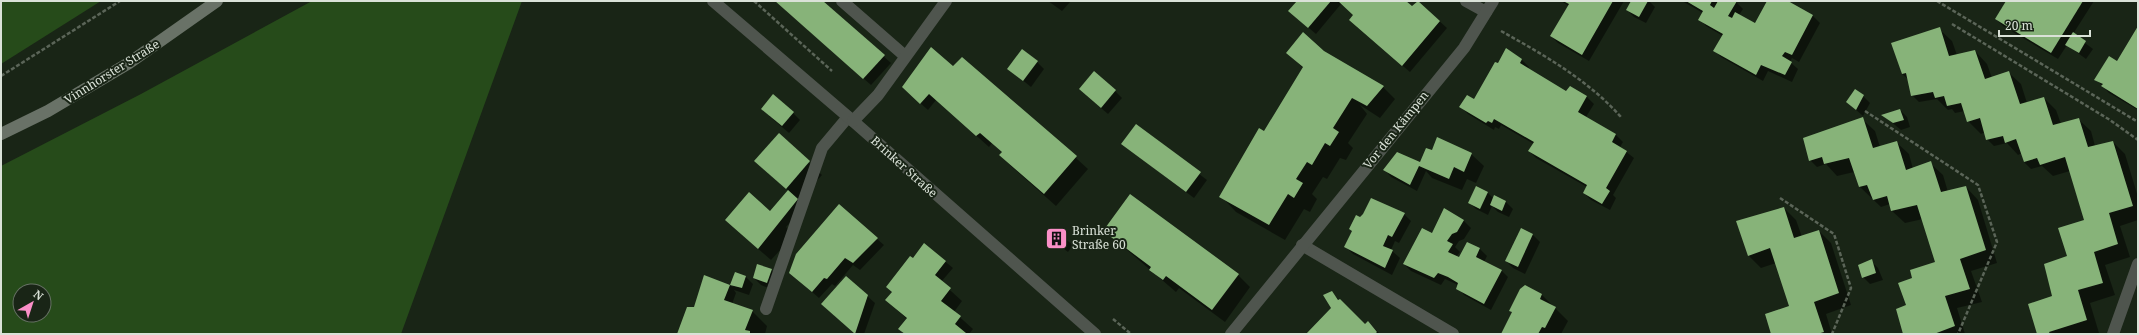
<svg xmlns="http://www.w3.org/2000/svg" width="2139" height="335" font-family="'Noto Serif',serif">
<rect width="100%" height="100%" fill="#192516"/>
<g fill="#264b1a" fill-rule="evenodd">
<polygon points="1,1 101,1 1,64"/>
<path d="M312,1H522L401,334H1V166L141,94ZM20,291H44V315H20Z"/>
</g>
<g fill="#0007">
<polygon points="775,1 821,1 891,63 871,85"/>
<polygon points="1048,1 1071,1 1062,11"/>
<polygon points="1298,1 1404,1 1413,8 1417,1 1447,28 1410,72 1357,27 1354,15 1341,4 1316,34 1297,18"/>
<polygon points="1561,1 1624,1 1589,61 1558,43 1551,36 1569,6"/>
<polygon points="1632,1 1649,1 1655,7 1646,23 1634,17 1627,10"/>
<polygon points="1682,1 1735,1 1743,9 1739,15 1755,24 1768,1 1786,1 1813,16 1820,23 1799,62 1792,58 1790,62 1798,69 1792,82 1768,71 1763,81 1721,57 1714,50 1723,36 1706,26 1700,19 1703,13"/>
<polygon points="2007,1 2094,1 2073,34 2093,49 2086,59 2067,45 2058,59 2003,26 1996,19"/>
<polygon points="2138,28 2138,110 2109,93 2096,79 2117,62"/>
<polygon points="1939,29 1952,41 1957,55 1975,51 1987,64 1992,78 2008,72 2021,84 2027,103 2044,98 2056,110 2061,124 2078,119 2091,131 2095,146 2113,142 2125,154 2138,197 2138,220 2120,226 2130,257 2105,265 2115,295 2090,303 2099,333 2038,334 2069,257 2086,220 2070,171 2053,176 2042,166 2031,169 2024,162 2022,153 2018,155 2007,143 1994,146 1987,139 1985,132 1981,134 1968,121 1965,111 1955,113 1952,109 1948,110 1937,99 1919,102 1912,95 1909,80 1902,74 1893,43"/>
<polygon points="1323,52 1383,87 1395,99 1380,118 1360,105 1367,114 1348,143 1353,148 1346,160 1340,158 1327,179 1323,177 1312,194 1317,199 1310,212 1304,209 1285,240 1236,212 1221,196 1265,132 1303,68 1288,53"/>
<polygon points="1522,60 1529,67 1528,69 1566,93 1570,87 1587,97 1594,104 1586,117 1616,135 1623,142 1620,147 1634,158 1613,195 1616,198 1610,210 1591,200 1584,193 1587,187 1536,158 1529,151 1534,144 1501,125 1499,129 1495,127 1494,130 1468,114 1461,107 1474,100"/>
<polygon points="1037,62 1044,69 1031,87 1009,69"/>
<polygon points="953,68 1010,98 1088,169 1056,206 1012,167 1000,155 1002,152 992,143 989,147 942,105 936,100 928,110 910,94"/>
<polygon points="1115,91 1122,98 1108,114 1087,96"/>
<polygon points="1863,96 1870,103 1863,116 1847,102"/>
<polygon points="1900,110 1907,117 1910,127 1901,130 1883,115"/>
<polygon points="793,113 800,120 789,133 769,116"/>
<polygon points="1862,119 1875,131 1880,147 1896,142 1909,154 1913,169 1930,163 1943,175 1948,192 1966,187 1978,200 1997,263 1971,271 1982,302 1957,308 1965,334 1904,334 1908,306 1936,263 1923,219 1905,223 1892,211 1890,204 1881,207 1860,187 1854,172 1837,176 1826,164 1817,167 1810,160"/>
<polygon points="1136,126 1207,180 1194,198 1122,144"/>
<polygon points="779,135 822,175 798,201 804,207 786,227 794,235 771,260 739,232 770,212 789,191 768,173"/>
<polygon points="1432,152 1471,154 1484,166 1476,183 1467,179 1462,190 1432,178 1426,171 1417,191 1391,177 1385,170 1420,163"/>
<polygon points="1477,188 1488,193 1494,199 1494,197 1506,202 1513,209 1509,217 1498,212 1492,206 1488,215 1476,209 1469,202"/>
<polygon points="1784,208 1796,220 1802,237 1819,231 1831,243 1851,305 1826,314 1832,334 1772,334 1791,306 1776,263 1761,268 1748,255"/>
<polygon points="1404,214 1411,221 1399,243 1395,241 1391,250 1400,258 1392,275 1353,254 1346,247 1360,219"/>
<polygon points="1464,221 1471,228 1464,239 1459,241 1455,247 1460,252 1456,257 1459,258 1468,243 1480,249 1487,256 1484,262 1501,270 1508,277 1491,310 1464,295 1456,284 1445,279 1441,285 1411,271 1404,264 1432,234"/>
<polygon points="1522,229 1533,235 1540,242 1525,274 1513,268 1506,261"/>
<polygon points="1055,231 1073,245 1068,252 1050,238"/>
<polygon points="1105,231 1238,275 1250,287 1225,322 1179,288 1176,292"/>
<polygon points="877,239 884,245 860,270 853,265 835,286 832,284 819,298 796,278"/>
<polygon points="925,245 953,268 941,282 962,301 954,312 973,329 969,334 905,334 900,329 907,319 886,300 893,293 887,287"/>
<polygon points="1871,261 1878,268 1883,280 1870,284 1863,277"/>
<polygon points="771,270 778,277 774,290 761,285 754,278"/>
<polygon points="705,277 734,287 731,284 746,277 753,284 749,295 734,290 736,293 732,304 752,311 767,326 765,334 678,334 695,308"/>
<polygon points="846,277 875,303 864,334 855,334 829,311"/>
<polygon points="1526,286 1542,295 1568,321 1561,334 1502,334"/>
<polygon points="1331,292 1365,325 1368,322 1380,334 1309,334 1332,308"/>
</g>
<g fill="#87b379">
<polygon points="775,1 823,1 885,55 863,79"/>
<polygon points="1297,1 1331,1 1308,28 1288,11"/>
<polygon points="1338,1 1406,1 1412,6 1418,1 1440,21 1402,66 1349,20 1353,15"/>
<polygon points="1563,1 1613,1 1582,55 1550,36 1569,4"/>
<polygon points="1631,1 1648,1 1639,17 1626,10"/>
<polygon points="1686,1 1712,1 1710,5 1714,8 1718,1 1737,1 1728,16 1732,18 1735,12 1755,23 1767,1 1788,1 1813,15 1792,55 1785,52 1782,56 1792,62 1785,75 1761,65 1756,75 1713,51 1723,34 1698,20 1703,11"/>
<polygon points="2006,1 2083,1 2051,53 1995,19"/>
<polygon points="2138,26 2138,109 2101,86 2103,84 2094,80 2109,56 2117,61"/>
<polygon points="1940,27 1949,56 1975,50 1985,79 2009,71 2020,104 2044,97 2053,125 2079,118 2088,147 2113,141 2133,206 2109,213 2118,244 2094,252 2103,283 2078,290 2087,320 2049,332 2050,334 2037,334 2028,304 2052,296 2044,264 2067,256 2058,228 2084,220 2065,157 2040,165 2037,158 2024,162 2016,139 2005,143 2003,136 1986,140 1980,118 1967,122 1961,103 1947,106 1944,96 1935,98 1933,92 1911,96 1906,73 1902,74 1891,43"/>
<polygon points="1303,32 1324,51 1384,86 1367,106 1352,98 1333,128 1339,132 1330,146 1325,143 1312,165 1307,162 1296,179 1303,183 1294,198 1288,194 1269,225 1219,197 1259,128 1264,131 1303,67 1286,53"/>
<polygon points="2073,32 2086,41 2079,53 2065,45"/>
<polygon points="931,47 953,66 962,57 1077,156 1044,194 999,155 1002,152 980,133 976,136 929,94 920,104 902,87"/>
<polygon points="1506,48 1522,59 1520,63 1566,91 1570,86 1587,96 1578,112 1616,134 1612,142 1627,151 1606,188 1610,191 1602,204 1583,193 1587,185 1528,151 1534,142 1494,119 1492,123 1488,121 1486,123 1459,107 1467,95 1474,99 1495,62 1498,63"/>
<polygon points="1022,49 1038,61 1023,81 1007,69"/>
<polygon points="1094,71 1116,90 1101,108 1079,89"/>
<polygon points="1855,89 1864,95 1856,110 1846,102"/>
<polygon points="773,94 794,112 782,126 761,109"/>
<polygon points="1900,109 1904,120 1893,123 1881,115"/>
<polygon points="1863,117 1873,148 1897,141 1906,170 1931,161 1941,192 1966,186 1986,250 1960,259 1970,289 1945,296 1955,326 1934,334 1903,334 1896,309 1906,305 1898,283 1912,278 1910,270 1935,262 1917,205 1891,211 1887,196 1873,200 1867,185 1859,187 1849,158 1824,164 1822,157 1809,161 1803,138"/>
<polygon points="1136,124 1201,172 1186,192 1121,144"/>
<polygon points="779,133 810,161 786,189 754,161"/>
<polygon points="1437,137 1472,153 1464,172 1454,167 1449,179 1419,166 1410,185 1383,170 1397,152 1420,162 1426,148 1432,150"/>
<polygon points="1476,186 1488,192 1480,209 1468,203"/>
<polygon points="788,190 798,199 758,249 725,220 749,192 770,211"/>
<polygon points="1130,194 1239,274 1212,310 1166,276 1163,280 1149,270 1151,267 1103,231"/>
<polygon points="1494,195 1506,201 1502,211 1490,205"/>
<polygon points="1371,198 1405,213 1392,237 1388,235 1383,246 1393,250 1385,268 1344,247 1352,231 1349,229 1356,215 1360,217 1363,214"/>
<polygon points="839,204 878,238 853,263 845,258 827,279 824,278 812,292 789,273 796,254"/>
<polygon points="1784,207 1794,238 1819,230 1839,293 1814,302 1824,332 1817,334 1771,334 1765,314 1789,306 1770,248 1748,256 1736,221"/>
<polygon points="1444,208 1464,220 1457,232 1452,234 1447,241 1453,244 1448,252 1459,257 1467,242 1480,248 1476,257 1502,270 1484,304 1456,289 1458,283 1448,277 1438,273 1434,278 1403,264 1422,228 1432,233"/>
<polygon points="1521,228 1533,234 1518,267 1505,261"/>
<polygon points="1055,229 1066,237 1061,246 1049,238"/>
<polygon points="924,243 946,261 935,275 951,288 941,301 961,316 955,324 966,333 965,334 905,334 898,329 907,318 885,300 892,292 886,287 910,256 913,258"/>
<polygon points="1872,259 1876,273 1862,278 1858,265"/>
<polygon points="757,264 772,269 767,283 753,278"/>
<polygon points="735,272 746,276 742,288 730,285"/>
<polygon points="704,275 730,285 724,300 753,310 745,330 750,331 750,334 677,334 687,307 694,307"/>
<polygon points="846,276 868,295 855,334 821,304"/>
<polygon points="1525,285 1542,294 1540,299 1556,307 1545,328 1542,327 1538,334 1501,334 1512,312 1509,311 1520,289"/>
<polygon points="1332,291 1338,300 1340,299 1365,324 1368,321 1377,332 1375,334 1306,334 1331,308 1323,295"/>
</g>
<g fill="none" stroke-linecap="round" stroke-linejoin="round">
<g stroke="#5b6558" stroke-width="2.5" stroke-dasharray="4 2" stroke-linecap="butt">
<polyline points="754,1 832,71"/>
<polyline points="1937,1 2138,122"/>
<polyline points="1952,24 2110,120 2138,140"/>
<path d="M1501,31C1544,55 1588,80 1621,117"/>
<polyline points="1,76 120,1"/>
<polyline points="1865,111 1978,185 1997,242 1958,334"/>
<polyline points="1780,198 1834,234 1851,288 1832,334"/>
<polyline points="1113,319 1131,334"/>
</g>
<polyline stroke="#4f554e" stroke-width="12" points="766,309 822,148 848,117"/>
<g stroke="#4f554e" stroke-width="12">
<polyline points="713,1 853,121 1095,334"/>
<polyline points="842,1 905,56"/>
<polyline points="1466,1 1486,12"/>
<polyline points="853,121 878,95 946,1"/>
<polyline points="1302,245 1453,334"/>
<polyline points="1231,334 1464,48 1493,1"/>
<polyline points="2113,334 2138,264"/>
</g>
<polyline stroke="#697267" stroke-width="12" points="1,134 48,111 129,63 217,1"/>
</g>
<defs>
<symbol id="building-square" viewBox="-11 -11 22 22"><rect x="-9" y="-9" width="18" height="18" rx="4" fill="#fa8fc7" stroke="#192516"/><path d="M-4-6H4V6H1V3H-1V6H-4ZM-2.5-4.3h1.7v1.8h-1.7ZM.8-4.3h1.7v1.8H.8ZM-2.5-1h1.7V.8h-1.7ZM.8-1h1.7V.8H.8Z" fill="#111"/></symbol>
</defs>
<g fill-rule="evenodd">
<use href="#building-square" x="1044" y="226" width="25" height="25"/>
</g>
<g text-anchor="middle" stroke-width="4" stroke-linejoin="round" paint-order="stroke">
<g font-size="12" fill="#dae2d8" stroke="#192516">
<text transform="translate(112 72) rotate(-32)" y="4">Vinnhorster Straße</text>
<text transform="translate(1396 130) rotate(-51)" y="4">Vor den Kämpen</text>
<text transform="translate(904 167) rotate(42)" y="4">Brinker Straße</text>
</g>
<g font-size="12" fill="#dae2d8" stroke="#192516" text-anchor="start">
<text x="1072" y="235">Brinker<tspan x="1072" dy="14">Straße 60</tspan></text>
</g>
</g>
<rect width="2139" height="335" fill="none" stroke="#dae2d8" stroke-width="4"/>
<g transform="translate(32 303) rotate(39)"><circle r="19" fill="#192516" stroke="#667164"/>
<path d="M0-3L7 15L0 10L-7 15Z" fill="#fa8fc7"/>
<text y="-6" font-size="11" font-weight="bold" text-anchor="middle" fill="#dae2d8">N</text>
</g>
<path d="M1999 30v6h91v-6" fill="none" stroke="#dae2d8" stroke-width="2"/>
<text x="2005" y="30" font-size="12" fill="#dae2d8" stroke="#192516" stroke-width="3" paint-order="stroke">20 m</text>
</svg>
